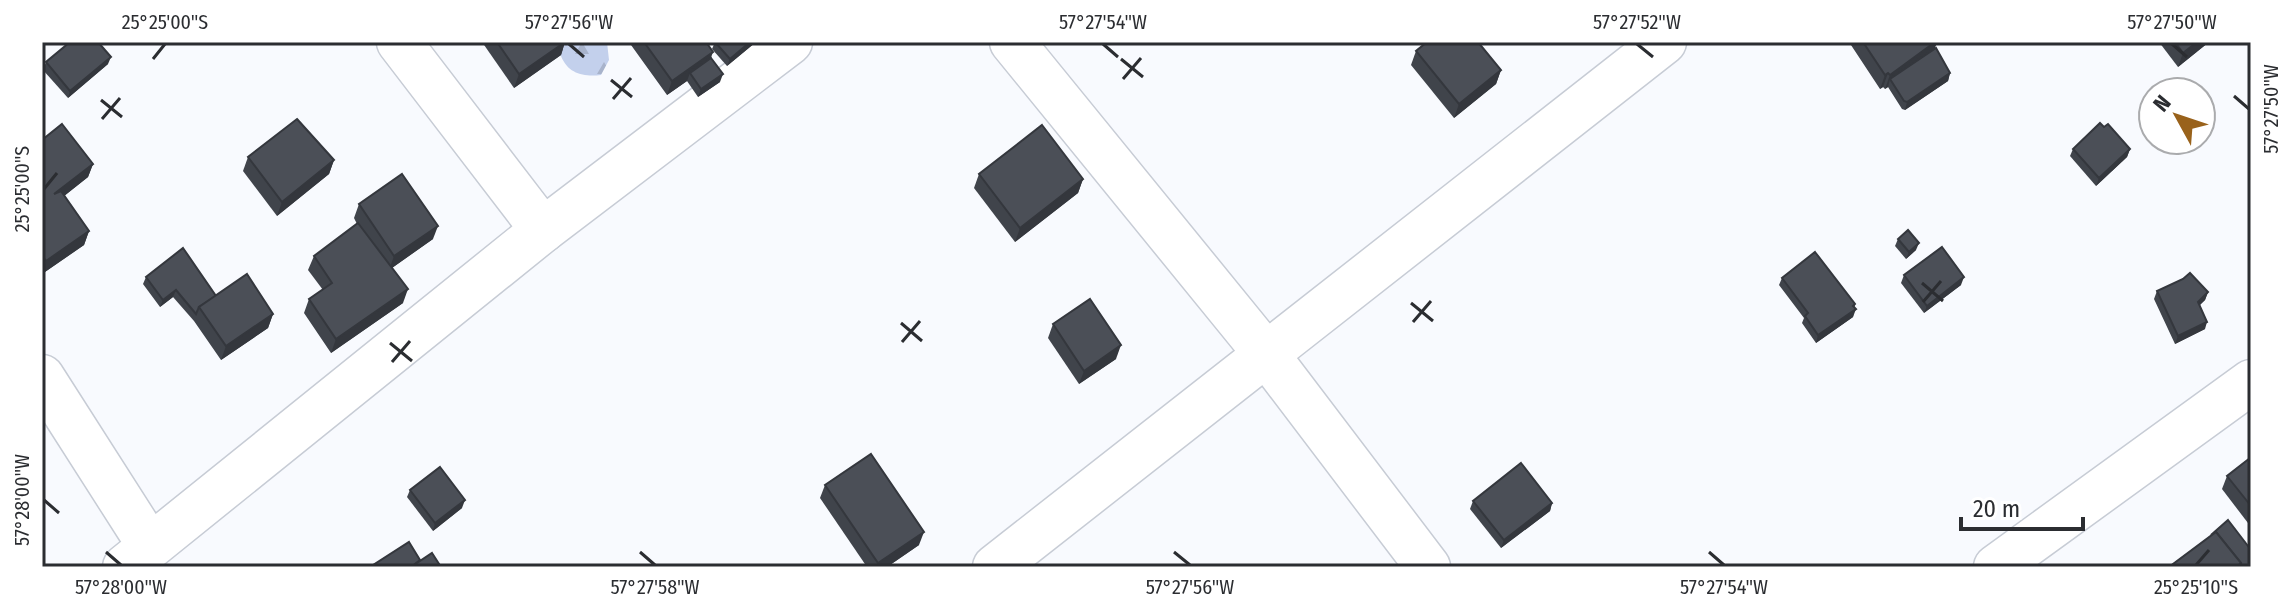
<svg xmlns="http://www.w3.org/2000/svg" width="2293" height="609" font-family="'Fira Sans Condensed',sans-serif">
<defs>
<pattern id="forest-firs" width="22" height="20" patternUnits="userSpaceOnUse" patternTransform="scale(2)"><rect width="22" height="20" fill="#c3d0ec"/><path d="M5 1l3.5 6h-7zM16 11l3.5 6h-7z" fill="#a8b3cb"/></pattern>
</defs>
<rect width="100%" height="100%" fill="#f8fafe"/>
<path fill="url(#forest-firs)" d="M558,42H607L609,60L601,75C584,77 568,74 561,56C559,51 559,46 558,42Z"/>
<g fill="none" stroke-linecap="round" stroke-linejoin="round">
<defs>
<g id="minor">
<polyline points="399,42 543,230"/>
<polyline points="1012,42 1267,355 1428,567"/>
<polyline points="42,377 150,546"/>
<polyline points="125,567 543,230 790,42"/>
<polyline points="995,567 1664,42"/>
<polyline points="1996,567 2251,382"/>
</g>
</defs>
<use href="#minor" stroke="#c7ccd5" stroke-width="47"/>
<use href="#minor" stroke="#fff" stroke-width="44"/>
</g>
<g fill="#40444b">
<polygon points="482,42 565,42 561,55 514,88"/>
<polygon points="632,42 706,42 720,82 698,97 687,81 667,95 631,45"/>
<polygon points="715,42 756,42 727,66 712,49"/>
<polygon points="1849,42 1937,42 1934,49 1950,73 1948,81 1905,110 1902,109 1888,87 1885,89 1883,87 1880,89"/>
<polygon points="2159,42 2209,42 2178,67"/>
<polygon points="1416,51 1501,70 1496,84 1454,118 1411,65"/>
<polygon points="46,62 108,64 68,98 43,70"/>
<polygon points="42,140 93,164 88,177 64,196 89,231 84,245 42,274"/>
<polygon points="2073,149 2130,149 2127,157 2096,186 2070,156"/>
<polygon points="248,157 334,160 329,174 277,216 243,171"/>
<polygon points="979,174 1083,179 1078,193 1015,242 974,188"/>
<polygon points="359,204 433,239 392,268 403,303 331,353 304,313 309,299 323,290 308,270 314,256 357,224 354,218"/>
<polygon points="1898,239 1916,250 1906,259 1895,246"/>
<polygon points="1904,275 1961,285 1924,313 1901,283"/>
<polygon points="146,277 216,296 273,314 268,328 221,360 194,321 173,297 160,307 143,284"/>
<polygon points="1782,278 1855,304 1853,317 1816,343 1802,323 1804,318 1779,285"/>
<polygon points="2157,291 2208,292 2205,300 2200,305 2205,329 2175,344 2154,299"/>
<polygon points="1053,324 1116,359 1079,384 1048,338"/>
<polygon points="2251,460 2251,527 2222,489 2227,476"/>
<polygon points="825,485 919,545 887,567 867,567 820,498"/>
<polygon points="410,490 462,508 433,531 407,497"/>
<polygon points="1473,501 1552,503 1550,511 1501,548 1470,509"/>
</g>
<g fill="#34373d">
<polygon points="565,42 561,55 514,88 519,74"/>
<polygon points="750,42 756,42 727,66 730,59"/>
<polygon points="1935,42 1937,42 1933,54 1890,79 1888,87 1885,89 1890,75"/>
<polygon points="2197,42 2209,42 2178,67 2183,53"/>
<polygon points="713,52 708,66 690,73 687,81 667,95 672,81"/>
<polygon points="111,57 108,64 68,98 70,91"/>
<polygon points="1501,70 1496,84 1454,118 1459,104"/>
<polygon points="1888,73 1883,87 1880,89 1885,75"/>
<polygon points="1950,73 1948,81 1905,110 1907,102"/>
<polygon points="723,74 720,82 698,97 701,89"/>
<polygon points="2130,149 2127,157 2096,186 2099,178"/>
<polygon points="334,160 329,174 277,216 282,202"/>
<polygon points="93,164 88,177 49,208 54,194"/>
<polygon points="1083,179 1078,193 1015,242 1020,228"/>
<polygon points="438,226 433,239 389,270 394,256"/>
<polygon points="89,231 84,245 42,274 46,261"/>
<polygon points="1919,243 1916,250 1906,259 1909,252"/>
<polygon points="1964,277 1961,285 1924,313 1927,306"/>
<polygon points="408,289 403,303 331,353 336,339"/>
<polygon points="176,290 173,297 160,307 163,300"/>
<polygon points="2208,292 2205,300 2195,309 2198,302"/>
<polygon points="1855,304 1852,311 1856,309 1853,317 1816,343 1818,335"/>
<polygon points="273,314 268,328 221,360 226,346"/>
<polygon points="2207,322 2205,329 2175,344 2178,336"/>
<polygon points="1121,345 1116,359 1079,384 1084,371"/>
<polygon points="465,500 462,508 433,531 435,523"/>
<polygon points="1552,503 1550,511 1501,548 1504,540"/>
<polygon points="924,532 919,545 887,567 877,567 878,563"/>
</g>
<g fill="#4b4f57" stroke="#34373d" stroke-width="2">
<polygon points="70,42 98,42 111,57 70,91 46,62"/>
<polygon points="497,42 565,42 519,74"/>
<polygon points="644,42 706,42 713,52 672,81"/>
<polygon points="715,42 750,42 730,59"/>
<polygon points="1427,42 1478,42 1501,70 1459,104 1416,51"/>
<polygon points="1863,42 1935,42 1890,75 1888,73 1885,75"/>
<polygon points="2175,42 2197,42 2183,53"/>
<polygon points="1936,48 1950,73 1907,102 1904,101 1890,79"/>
<polygon points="711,58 723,74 701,89 690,73"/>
<polygon points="297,119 334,160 282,202 248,157"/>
<polygon points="2100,123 2104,127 2108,124 2130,149 2099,178 2073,149"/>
<polygon points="62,124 93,164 54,194 61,191 89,231 46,261 42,255 42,140"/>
<polygon points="1042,125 1083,179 1020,228 979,174"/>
<polygon points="402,174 438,226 394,256 359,204"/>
<polygon points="358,223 408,289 336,339 309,299 332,283 314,256"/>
<polygon points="1908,230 1919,243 1909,252 1898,239"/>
<polygon points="1942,247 1964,277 1927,306 1904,275"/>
<polygon points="183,248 216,296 199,307 196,314 176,290 163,300 146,277"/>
<polygon points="1815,252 1855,304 1853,306 1856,309 1818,335 1805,316 1808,313 1782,278"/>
<polygon points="2190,273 2208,292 2198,302 2207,322 2178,336 2157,291 2183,279"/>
<polygon points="247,274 273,314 226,346 199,307"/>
<polygon points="1090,299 1121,345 1084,371 1053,324"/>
<polygon points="871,454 924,532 878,563 825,485"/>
<polygon points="2250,458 2251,460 2251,506 2227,476"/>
<polygon points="1521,463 1552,503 1504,540 1473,501"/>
<polygon points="440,467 465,500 435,523 410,490"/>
<polygon points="2228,520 2251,550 2251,567 2239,567 2241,563 2216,532 2211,535"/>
<polygon points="2216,532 2241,563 2236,567 2169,567"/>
<polygon points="409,542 420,560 411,567 370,567"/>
<polygon points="432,553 441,567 411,567"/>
</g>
<path fill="none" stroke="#2b2d31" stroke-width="3" d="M569,44L584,57M1103,44L1118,57M1637,44L1653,57M2172,44L2187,57M153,59L165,44M1121,59L1143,77M1123,79L1141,58M611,80L632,97M2234,96L2249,109M613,99L631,78M101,100L122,117M102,119L120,98M44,189L57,173M1922,283L1943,301M1923,302L1941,281M1411,303L1433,321M1413,322L1431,301M901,323L922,341M902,342L920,321M390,343L412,361M392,362L410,341M44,500L59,513M106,552L121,565M640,552L655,565M1174,552L1190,565M1709,552L1724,565M2196,565L2209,550"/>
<rect width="2293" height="609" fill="none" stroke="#ffffff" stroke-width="88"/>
<g transform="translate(2177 116) rotate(310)"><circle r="38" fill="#ffffff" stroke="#aaabad" stroke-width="2"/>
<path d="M0-6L14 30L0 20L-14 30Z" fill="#99621b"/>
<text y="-12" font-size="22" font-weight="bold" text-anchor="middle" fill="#2b2d31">N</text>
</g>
<path d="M1961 517v12h122v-12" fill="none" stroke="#2b2d31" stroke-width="4"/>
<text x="1973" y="517" font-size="24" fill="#2b2d31" stroke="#ffffff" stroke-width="6" paint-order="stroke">20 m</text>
<rect x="44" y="44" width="2205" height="521" fill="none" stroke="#2b2d31" stroke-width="3"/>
<g font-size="20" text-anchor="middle" fill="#2b2d31">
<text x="165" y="29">25°25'00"S</text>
<text x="569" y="29">57°27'56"W</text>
<text x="1103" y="29">57°27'54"W</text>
<text x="1637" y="29">57°27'52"W</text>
<text x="2172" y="29">57°27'50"W</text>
<text transform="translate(2271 109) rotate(-90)" y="7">57°27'50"W</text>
<text transform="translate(22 189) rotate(-90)" y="7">25°25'00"S</text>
<text transform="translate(22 500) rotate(-90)" y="7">57°28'00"W</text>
<text x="121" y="594">57°28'00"W</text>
<text x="655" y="594">57°27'58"W</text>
<text x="1190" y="594">57°27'56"W</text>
<text x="1724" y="594">57°27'54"W</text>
<text x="2196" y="594">25°25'10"S</text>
</g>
</svg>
